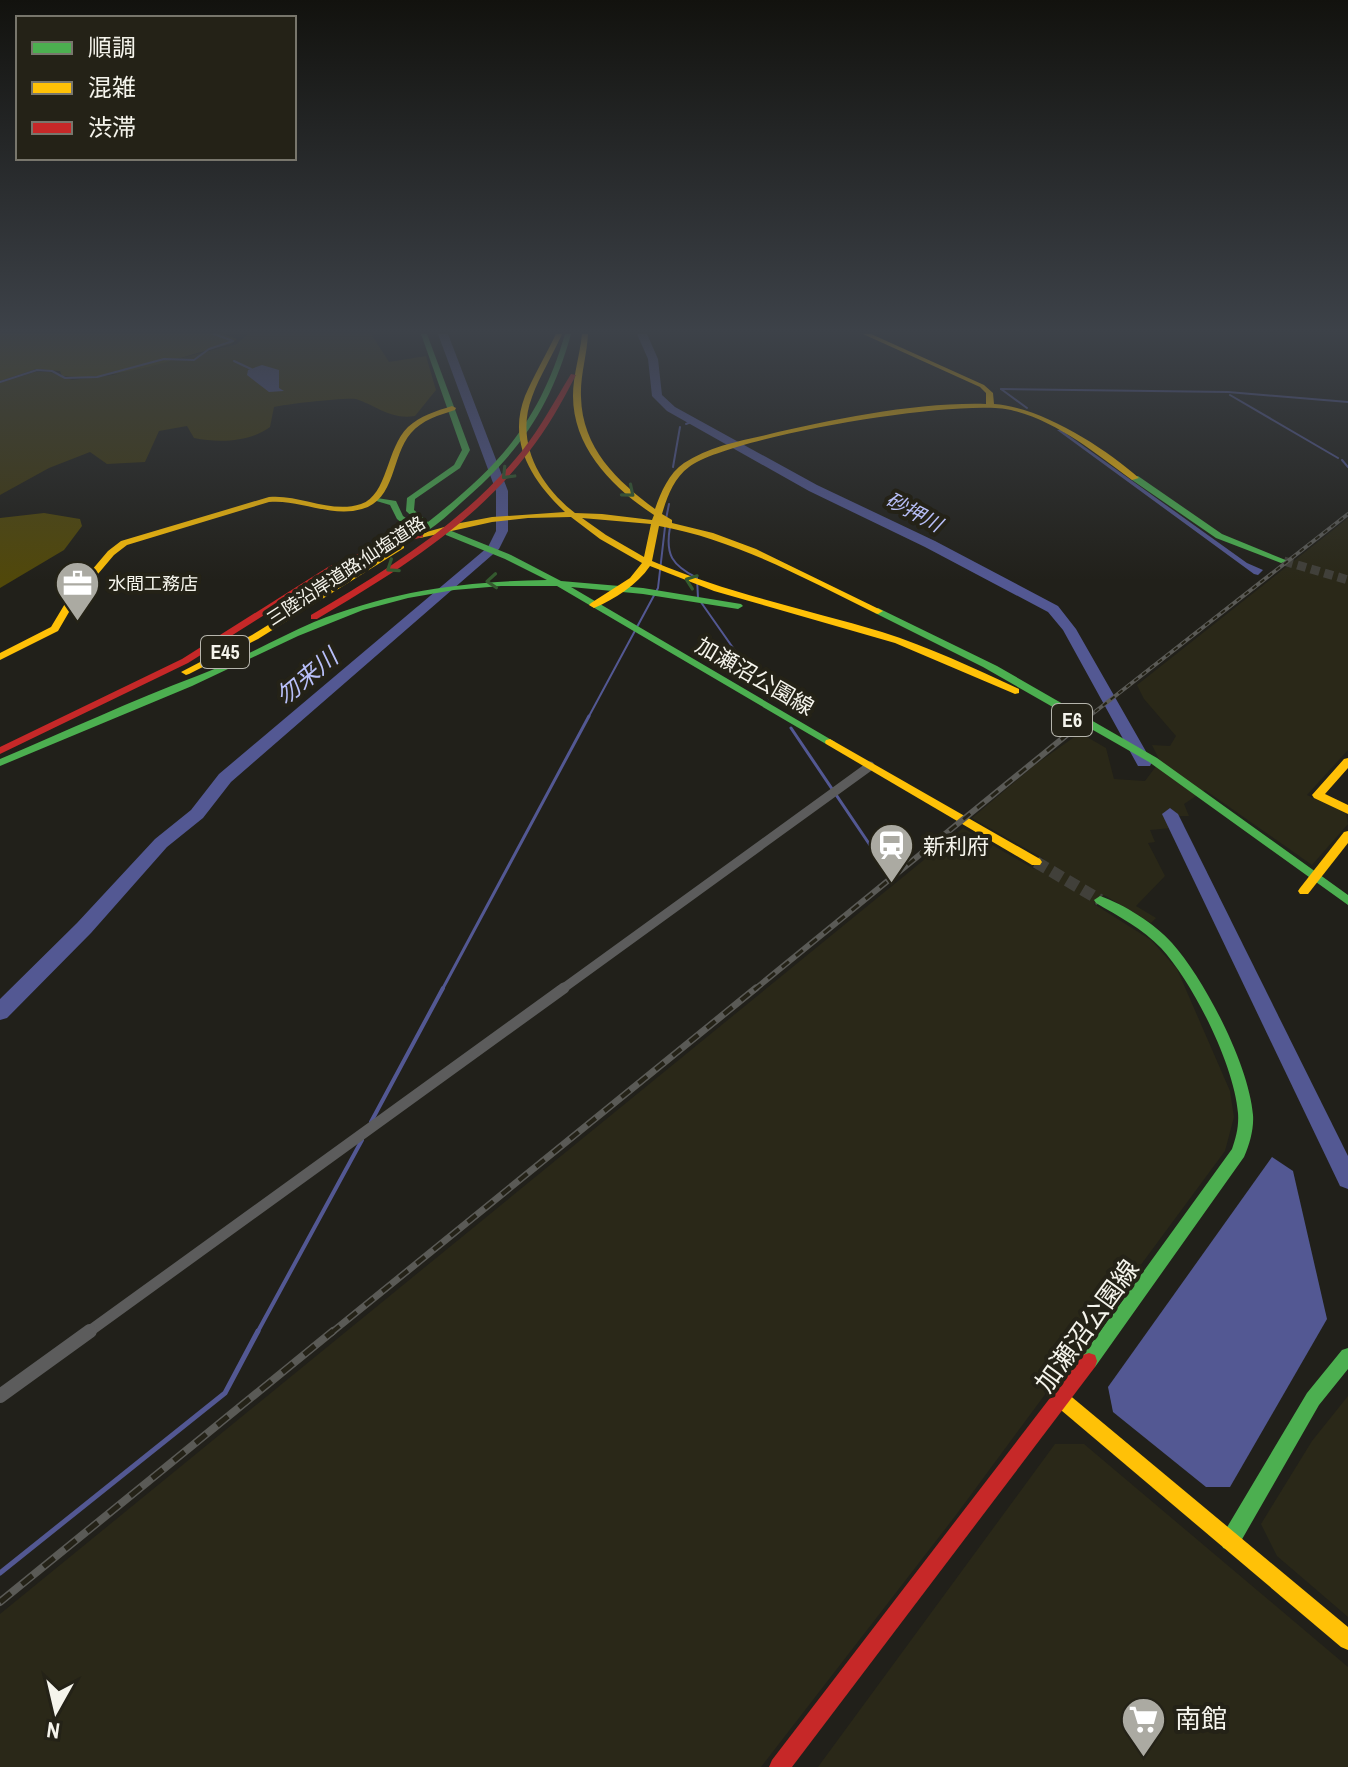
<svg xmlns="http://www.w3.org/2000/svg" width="1348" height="1767" font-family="'Archivo Narrow','Noto Sans JP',sans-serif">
<rect width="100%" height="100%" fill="#21201a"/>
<g fill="#2a2818">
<polygon points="1348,518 1348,750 1307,795 1346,813 1348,824 1312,865 1205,790 1184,804 1189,816 1168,816 1172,828 1150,830 1155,842 1148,843 1165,876 1136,906 1156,918 1151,923 1104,895 1094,904 1151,940 1177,969 1230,1091 1234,1117 1225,1151 956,1515 761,1767 0,1767 0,1614 963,828 1034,869 1044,859 972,818 1036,764 1080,733 1106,748 1114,779 1145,781 1160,761 1152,745 1170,746 1176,736 1144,699 1137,685"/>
<polygon points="1348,1396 1348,1617 1277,1556 1261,1524 1312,1441"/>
<polygon points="1055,1444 1084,1444 1348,1667 1348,1767 818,1767"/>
</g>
<path fill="#40390d" d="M248,334H371L389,362L426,356L436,390L415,416C391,420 377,406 356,399C348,397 285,404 274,407L270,427C250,442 219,443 194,438L187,426L159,431L145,462L107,464L90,452L49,468L0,495V383L35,372H50L72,380L113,375L237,344Z"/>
<g fill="#51480a">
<path d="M0,334H221L237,339L231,344C178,357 117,382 62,376L60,371L36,369L0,381Z"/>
<polygon points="44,513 80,519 82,526 64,550 0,588 0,518"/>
</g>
<g fill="#535893">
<polygon points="262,365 279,370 279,388 284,391 269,392 247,375 248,370"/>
<polygon points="1057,430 1061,430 1247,563 1263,570 1258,575 1254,574"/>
<polygon points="1272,1157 1293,1171 1327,1319 1230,1487 1206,1487 1113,1412 1108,1387"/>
</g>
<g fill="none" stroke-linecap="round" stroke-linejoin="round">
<g stroke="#535893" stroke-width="2">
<polyline points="234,361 251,369"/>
<polyline points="0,382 37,370 52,371 65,378 97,377 164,359 194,360 209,349 233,341 214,334"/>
<polyline points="1001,389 1228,392 1348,402"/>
<polyline points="1001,389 1027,408"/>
<polyline points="1230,395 1338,458"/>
<polyline points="686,424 691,422"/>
<polyline points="1342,460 1348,467"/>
<polyline points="673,467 680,427"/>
<polyline points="666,519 669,504"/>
<path d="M670,527C665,555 672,565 697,578L698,598L769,699"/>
<polyline points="588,718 658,588 665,527"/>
</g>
<g stroke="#535893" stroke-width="3">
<polyline points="791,728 876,854 890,862"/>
<polyline points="442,990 589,716"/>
</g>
<g stroke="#535893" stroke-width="4">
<polyline points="371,1122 443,988"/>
<polyline points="257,1333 362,1140"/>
</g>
<polyline stroke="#535893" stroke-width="5" points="0,1573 225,1393 258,1331"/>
<g fill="#535893" fill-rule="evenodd">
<polygon points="438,334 448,334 508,491 508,531 499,549 231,782 203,818 167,847 91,933 7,1018 0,1020 0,999 77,923 155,839 191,810 219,774 488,547 496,531 496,491"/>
<polygon points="637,334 647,334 658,359 662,395 675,407 817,485 935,541 1058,606 1076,629 1152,762 1150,766 1138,766 1063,630 1048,612 925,547 809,491 667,411 652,396 648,359"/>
<polygon points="1170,808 1178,814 1348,1156 1348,1189 1340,1186 1162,814"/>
</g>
<polyline stroke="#41403a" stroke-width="9" stroke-dasharray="9 5" stroke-linecap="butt" points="1284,561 1348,580"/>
<polyline stroke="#41403a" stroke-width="12" stroke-dasharray="12 6" stroke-linecap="butt" points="1036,862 1100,900"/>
<polyline stroke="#5c5c5c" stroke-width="9" points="561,990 870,766"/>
<polyline stroke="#5c5c5c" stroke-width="11" points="87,1333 564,988"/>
<polyline stroke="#5c5c5c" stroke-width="14" points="0,1396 90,1331"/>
<g fill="#4caf50" fill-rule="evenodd">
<path d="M421,334H427L470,450L460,468L415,499L414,510L428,522C499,466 539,423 565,334H571C551,407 519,453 462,502C450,513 437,526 423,533L419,530L424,525L407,527L397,519L390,505L373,500L377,498L396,501L403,516L412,522L417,521L406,511L407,498L454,465L462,450Z"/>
<polygon points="1132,476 1138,476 1222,534 1288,561 1281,563 1216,538 1132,480"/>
<path d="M449,530L511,555L561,581L643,588L741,604L743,606L738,609L643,594L571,587L835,742L834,744H826L557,586H501L454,590L408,598L363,610L298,636L192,686L0,766V759C66,731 131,701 197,676C237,661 275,639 314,622C390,591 465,581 547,580L505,559L446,535L445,533Z"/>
<polygon points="878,608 997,666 1157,758 1348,895 1348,905 1149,762 983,667 875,613 875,609"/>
<path d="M1100,896C1125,905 1154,923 1172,943C1205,980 1249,1065 1253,1115C1254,1128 1250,1144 1244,1157L1095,1367L1089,1369L1083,1367L1081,1361L1083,1355L1232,1149C1236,1138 1239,1126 1238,1113C1234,1065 1194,984 1161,948C1143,929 1118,916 1096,903L1094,900Z"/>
<polygon points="1348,1348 1348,1369 1319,1405 1237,1548 1230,1550 1223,1548 1221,1541 1223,1534 1307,1393 1342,1350"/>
</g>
<g fill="#ffc107" fill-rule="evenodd">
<path d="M556,334H562C553,355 540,375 532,397C515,442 539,485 575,513L602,514L652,520L654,515C613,488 573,448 573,396C573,375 580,355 582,334H588C587,355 580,376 581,397C582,448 617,481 655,509C661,492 669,473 684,463C708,447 739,441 766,435C833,419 918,402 986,404V393L980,387L863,334H871L984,385L993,393L994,404C1041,407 1104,447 1139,478L1132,480C1095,453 1057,421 1011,410C959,398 731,436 689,467C674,478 667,497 662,514L672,520V523L713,533L756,549L883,611L878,614L875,613C805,579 737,540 659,526L652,561C726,593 805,609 882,632C929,647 974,668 1019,689V693L1015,694L895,643L714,591L650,566C637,585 615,599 594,608L589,605L591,603L630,578L642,563L600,539L571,517L528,518L492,522L420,538L416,535L455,524L492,517L565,512C532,481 507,442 525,396C534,375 546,355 556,334ZM582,518L651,524L644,557L606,535Z"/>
<path d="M452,406L456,408L455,410C439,415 422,420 411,433C391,456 396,500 362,509C331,518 300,499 269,502L127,545L114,555L76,600L58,631L0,660V653L51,627L69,597L108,551L121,541L269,497C299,494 331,514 361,504C388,495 386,448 408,427C420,416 436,411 452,406Z"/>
<polygon points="401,543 404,544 404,548 258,639 189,674 186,675 181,672 252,635"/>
<polygon points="830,739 1040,859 1042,862 1040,865 1032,865 826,744 825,742 826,740"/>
<polygon points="1348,758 1348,768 1325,794 1348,805 1348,814 1314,798 1312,795 1344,759"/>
<polygon points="1348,831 1348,843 1308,894 1300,894 1298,891 1300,888 1344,832"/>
<polygon points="1061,1390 1067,1393 1348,1627 1348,1650 1341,1647 1055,1405 1052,1399 1055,1393"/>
</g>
<g fill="#c62828" fill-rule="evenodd">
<path d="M571,374L576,375C562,402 547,429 528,453C473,525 394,573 317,619H311V615C387,570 465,522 522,451C541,427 555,400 571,374Z"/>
<polygon points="420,532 423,533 423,537 394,545 334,571 188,663 0,754 0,747 182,659 328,567 388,541"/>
<polygon points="1089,1353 1095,1355 1097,1361 1095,1367 792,1767 769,1767 772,1760 1083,1355"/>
</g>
<defs>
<polyline id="rail-far3" points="1087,718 1348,514"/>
<polyline id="rail-far2" points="754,990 1090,716"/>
<polyline id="rail-far1" points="331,1333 756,988"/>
<polyline id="rail" points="0,1602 333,1331"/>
</defs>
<use href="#rail-far3" stroke="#5a5a56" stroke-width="4"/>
<use href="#rail-far2" stroke="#5a5a56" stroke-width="6"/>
<use href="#rail-far1" stroke="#5a5a56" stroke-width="7"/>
<use href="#rail" stroke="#5a5a56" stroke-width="8"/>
<use href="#rail-far3" stroke="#242217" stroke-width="2" stroke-dasharray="5" stroke-linecap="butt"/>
<use href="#rail-far2" stroke="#242217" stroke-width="3" stroke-dasharray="9" stroke-linecap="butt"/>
<use href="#rail-far1" stroke="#242217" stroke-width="4" stroke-dasharray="11" stroke-linecap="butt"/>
<use href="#rail" stroke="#242217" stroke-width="5" stroke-dasharray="14" stroke-linecap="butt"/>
</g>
<defs><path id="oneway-chevron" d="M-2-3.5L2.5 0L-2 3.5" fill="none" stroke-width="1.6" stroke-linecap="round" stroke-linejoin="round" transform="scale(2)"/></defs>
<g stroke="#345a2e">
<use href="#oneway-chevron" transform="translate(507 474) rotate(134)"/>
<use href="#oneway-chevron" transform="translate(629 492) rotate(40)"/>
<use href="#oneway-chevron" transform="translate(392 567) rotate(146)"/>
<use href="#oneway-chevron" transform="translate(492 581) rotate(176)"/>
<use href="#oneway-chevron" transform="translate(691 581) rotate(-160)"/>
</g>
<linearGradient id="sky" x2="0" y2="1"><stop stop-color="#12120e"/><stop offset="0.57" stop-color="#3d4249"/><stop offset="1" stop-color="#3d4249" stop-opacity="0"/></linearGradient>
<rect width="1348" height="581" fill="url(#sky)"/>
<defs>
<symbol id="office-pin" viewBox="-11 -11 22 30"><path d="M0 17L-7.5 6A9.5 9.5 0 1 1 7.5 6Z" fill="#abaaa2" stroke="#242217"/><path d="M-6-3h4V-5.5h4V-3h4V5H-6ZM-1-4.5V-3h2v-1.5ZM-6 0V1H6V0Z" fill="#fff"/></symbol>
<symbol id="station-pin" viewBox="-11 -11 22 30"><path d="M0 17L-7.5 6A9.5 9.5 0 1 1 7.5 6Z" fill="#abaaa2" stroke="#242217"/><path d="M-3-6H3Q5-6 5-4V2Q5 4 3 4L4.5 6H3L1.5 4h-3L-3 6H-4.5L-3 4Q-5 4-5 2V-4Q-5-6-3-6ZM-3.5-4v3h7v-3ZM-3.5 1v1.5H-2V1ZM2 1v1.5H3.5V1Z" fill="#fff"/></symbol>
<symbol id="supermarket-pin" viewBox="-11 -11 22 30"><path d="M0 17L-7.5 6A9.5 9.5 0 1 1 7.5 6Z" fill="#abaaa2" stroke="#242217"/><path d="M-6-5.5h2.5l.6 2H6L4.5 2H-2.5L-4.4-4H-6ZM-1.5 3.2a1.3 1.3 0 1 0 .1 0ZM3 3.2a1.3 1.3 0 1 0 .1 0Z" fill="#fff"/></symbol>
</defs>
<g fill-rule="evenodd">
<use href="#office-pin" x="52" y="558" width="51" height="69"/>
<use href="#station-pin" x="866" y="820" width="51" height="69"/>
<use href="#supermarket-pin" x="1118" y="1694" width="51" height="69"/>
</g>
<g text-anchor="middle" stroke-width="8" stroke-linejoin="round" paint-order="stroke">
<g font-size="18" fill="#f5f4ec" stroke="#242217">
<text transform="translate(346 571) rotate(-33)" y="6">三陸沿岸道路;仙塩道路</text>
</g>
<g font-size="18" fill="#f5f4ec" stroke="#242217" text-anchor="start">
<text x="108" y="590">水間工務店</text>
</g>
<g font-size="20" font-style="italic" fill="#b8bff8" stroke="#242217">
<text transform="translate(914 512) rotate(28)" y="7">砂押川</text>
</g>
<g fill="#242217" stroke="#b6b5ac" stroke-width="2">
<rect x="201" y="636" width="48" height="32" rx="6"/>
<rect x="1052" y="704" width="40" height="32" rx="6"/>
</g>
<g font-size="20" font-weight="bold" fill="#f5f4ec">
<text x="225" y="659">E45</text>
<text x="1072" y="727">E6</text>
</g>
<g font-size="22" fill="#f5f4ec" stroke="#242217">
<text transform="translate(755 676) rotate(30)" y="8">加瀬沼公園線</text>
</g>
<g font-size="22" fill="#f5f4ec" stroke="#242217" text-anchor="start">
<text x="923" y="854">新利府</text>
</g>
<g font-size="24" font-style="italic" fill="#b8bff8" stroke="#242217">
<text transform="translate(307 677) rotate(-40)" y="8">勿来川</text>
</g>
<g font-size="26" fill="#f5f4ec" stroke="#242217">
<text transform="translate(1087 1326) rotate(-54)" y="9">加瀬沼公園線</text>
</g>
<g font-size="26" fill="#f5f4ec" stroke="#242217" text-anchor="start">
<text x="1175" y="1728">南館</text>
</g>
</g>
<rect x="16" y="16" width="280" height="144" fill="#242217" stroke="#78766c" stroke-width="2"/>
<rect x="32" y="42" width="40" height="12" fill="#4caf50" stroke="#78766c" stroke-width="2"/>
<text x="88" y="56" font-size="24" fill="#f5f4ec">順調</text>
<rect x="32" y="82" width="40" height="12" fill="#ffc107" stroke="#78766c" stroke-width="2"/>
<text x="88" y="96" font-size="24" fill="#f5f4ec">混雑</text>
<rect x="32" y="122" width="40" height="12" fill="#c62828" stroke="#78766c" stroke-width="2"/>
<text x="88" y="136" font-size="24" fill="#f5f4ec">渋滞</text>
<g transform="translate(56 1711) rotate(188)" stroke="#242217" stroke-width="6" paint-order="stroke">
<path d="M0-6L14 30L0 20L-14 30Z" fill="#f5f4ec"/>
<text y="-12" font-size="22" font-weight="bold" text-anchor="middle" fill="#f5f4ec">N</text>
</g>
</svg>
